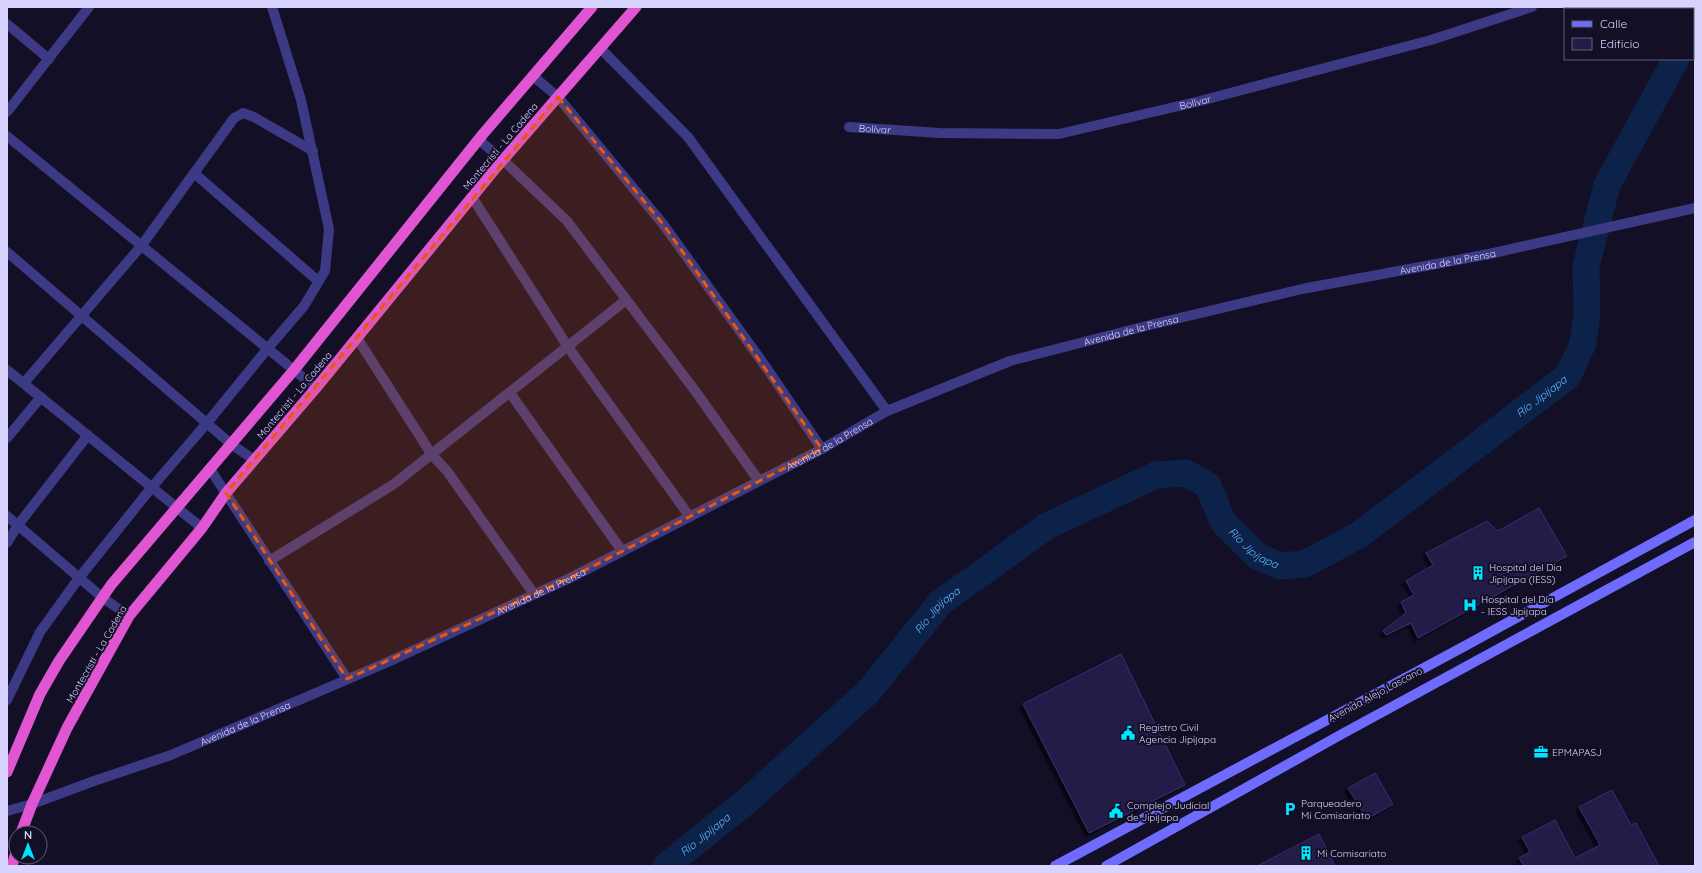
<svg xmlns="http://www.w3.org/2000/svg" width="1702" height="873" font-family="Quicksand,sans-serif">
<defs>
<filter id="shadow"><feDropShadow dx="-3.5" dy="3.5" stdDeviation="0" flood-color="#0009"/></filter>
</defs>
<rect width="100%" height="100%" fill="#130f26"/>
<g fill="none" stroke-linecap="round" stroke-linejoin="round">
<g stroke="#0c2248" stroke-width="27">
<polyline points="1693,39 1695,37"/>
<path id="s1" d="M666,866L748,800L868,692L940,603L1047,526L1156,475L1186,473L1208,485L1223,522L1257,556L1280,566L1305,564L1359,535L1568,376L1583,343L1587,314L1586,266L1607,185L1676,59"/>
</g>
</g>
<g fill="#241b47" stroke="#3b2d73" filter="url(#shadow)">
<polygon points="1539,508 1567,556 1418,638 1411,623 1386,635 1383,631 1406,613 1401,602 1414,595 1406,581 1433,565 1426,553 1487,521 1498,531"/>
<polygon points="1121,654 1185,785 1089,833 1023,704"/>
<polygon points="1375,773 1393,804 1367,819 1348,788"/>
<polygon points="1612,790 1631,825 1636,823 1659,866 1524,866 1519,858 1530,852 1522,837 1555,820 1575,858 1600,845 1579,807"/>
<polygon points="1319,834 1335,866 1257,866"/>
</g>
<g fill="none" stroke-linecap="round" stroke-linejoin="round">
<g stroke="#3d3a85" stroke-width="10">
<polyline points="7,24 49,59"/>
<polyline points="600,48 688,137 887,411"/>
<polyline points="533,76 558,97 663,224 768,370 822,449"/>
<polyline points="7,112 89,7"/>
<path id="s2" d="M849,127L940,133L1059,134L1200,101L1431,40L1532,7"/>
<polyline points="7,136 316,388"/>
<polyline points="479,140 503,160 567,221 696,392 759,481"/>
<polyline points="194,173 318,281"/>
<polyline points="472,197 568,347 690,517"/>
<polyline points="7,252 231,444 254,460"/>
<polyline points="357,338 432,455 447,471 534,594"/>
<polyline points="7,370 202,528"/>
<polyline points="24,383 142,245 234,118 243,113 254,117 313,151"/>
<polyline points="510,393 622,551"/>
<polyline points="7,438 41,397"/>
<polyline points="210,469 347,679"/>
<polyline points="7,516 103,598 129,616"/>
<polyline points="7,543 18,525 88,435"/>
<polyline points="269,561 394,484 626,300"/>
<polyline points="7,700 40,632 79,578 152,487 207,423 268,348 304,306 325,271 329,229 301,100 272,7"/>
<path id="s3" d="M7,811L32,804L94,781L171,755L388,662L570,578L822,449L887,411L1010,361L1154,324L1302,289L1489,254L1695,208"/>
</g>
<g stroke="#6f6bff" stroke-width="10">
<polyline points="1055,866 1463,647 1695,520"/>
<polyline points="1106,866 1342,734 1695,542"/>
</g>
<g stroke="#e055d1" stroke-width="11">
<polyline points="7,772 40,694 59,661 111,585 294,370 483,134 592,7"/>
<polyline points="21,833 32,804 67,728 129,616 202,528 226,493 316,388 495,169 636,7"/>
<polyline points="12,866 16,852"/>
</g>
</g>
<path fill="#e8590c" fill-opacity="0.2" stroke="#e8590c" stroke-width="3" stroke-dasharray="8 5" stroke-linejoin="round" d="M558,97L663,224L822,449L570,578L347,679L226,493Z"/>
<defs>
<symbol id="building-bare" viewBox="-9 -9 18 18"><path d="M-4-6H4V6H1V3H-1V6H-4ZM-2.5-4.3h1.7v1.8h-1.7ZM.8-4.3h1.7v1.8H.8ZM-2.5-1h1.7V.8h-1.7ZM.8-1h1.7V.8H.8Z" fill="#00e5ff" stroke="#130f26" stroke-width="2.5" paint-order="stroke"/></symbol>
<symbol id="hospital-bare" viewBox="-9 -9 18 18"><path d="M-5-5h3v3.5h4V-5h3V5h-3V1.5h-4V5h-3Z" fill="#00e5ff" stroke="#130f26" stroke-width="2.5" paint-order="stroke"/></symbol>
<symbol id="civic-bare" viewBox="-9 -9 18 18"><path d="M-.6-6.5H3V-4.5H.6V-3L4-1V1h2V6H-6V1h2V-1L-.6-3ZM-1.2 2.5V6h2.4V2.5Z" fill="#00e5ff" stroke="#130f26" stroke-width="2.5" paint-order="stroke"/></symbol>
<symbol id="office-bare" viewBox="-9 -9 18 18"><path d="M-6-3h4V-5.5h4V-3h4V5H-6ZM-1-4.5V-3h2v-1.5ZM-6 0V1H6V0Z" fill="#00e5ff" stroke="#130f26" stroke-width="2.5" paint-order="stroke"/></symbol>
<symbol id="parking-bare" viewBox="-9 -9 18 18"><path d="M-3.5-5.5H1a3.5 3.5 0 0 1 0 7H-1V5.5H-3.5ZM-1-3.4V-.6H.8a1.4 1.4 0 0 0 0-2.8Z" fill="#00e5ff" stroke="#130f26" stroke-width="2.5" paint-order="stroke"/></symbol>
</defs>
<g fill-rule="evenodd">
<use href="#building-bare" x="1468" y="563" width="20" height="20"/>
<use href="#hospital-bare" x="1460" y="595" width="20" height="20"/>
<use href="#civic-bare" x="1118" y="723" width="20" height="20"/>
<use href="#office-bare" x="1531" y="742" width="20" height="20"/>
<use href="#parking-bare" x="1280" y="799" width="20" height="20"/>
<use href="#civic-bare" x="1106" y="801" width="20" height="20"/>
<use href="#building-bare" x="1296" y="843" width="20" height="20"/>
</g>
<g text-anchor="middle" stroke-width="4" stroke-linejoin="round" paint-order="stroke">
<g font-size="10" fill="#d9d4ff" stroke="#130f26">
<text dy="4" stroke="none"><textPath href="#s2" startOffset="350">Bolívar</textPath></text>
<text dy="4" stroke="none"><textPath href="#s2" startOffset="26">Bolívar</textPath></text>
<text transform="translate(500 146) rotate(-50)" y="4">Montecristi - La Cadena</text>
<text dy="4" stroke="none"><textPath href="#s3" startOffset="1550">Avenida de la Prensa</textPath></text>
<text dy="4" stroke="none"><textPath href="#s3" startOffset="1226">Avenida de la Prensa</textPath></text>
<text transform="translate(294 395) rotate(-50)" y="4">Montecristi - La Cadena</text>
<text dy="4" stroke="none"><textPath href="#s3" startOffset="902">Avenida de la Prensa</textPath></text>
<text dy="4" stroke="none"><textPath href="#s3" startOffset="578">Avenida de la Prensa</textPath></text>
<text transform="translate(96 654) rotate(-60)" y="4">Montecristi - La Cadena</text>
<text transform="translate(1375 694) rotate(-28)" y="4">Avenida Alejo Lascano</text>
<text dy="4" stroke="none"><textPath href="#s3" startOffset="254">Avenida de la Prensa</textPath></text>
</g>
<g font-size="10" fill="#d9d4ff" stroke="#130f26" text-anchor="start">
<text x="1489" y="571">Hospital del Dia<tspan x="1489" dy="12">Jipijapa (IESS)</tspan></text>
<text x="1481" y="603">Hospital del Día<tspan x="1481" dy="12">- IESS Jipijapa</tspan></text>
<text x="1139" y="731">Registro Civil<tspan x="1139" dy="12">Agencia Jipijapa</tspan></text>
<text x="1552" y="756">EPMAPASJ</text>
<text x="1301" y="807">Parqueadero<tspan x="1301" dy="12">Mi Comisariato</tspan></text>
<text x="1127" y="809">Complejo Judicial<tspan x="1127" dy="12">de Jipijapa</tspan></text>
<text x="1317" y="857">Mi Comisariato</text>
</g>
<g font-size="11" font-style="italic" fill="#62b6ff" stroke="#130f26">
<text dy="4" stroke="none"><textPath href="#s1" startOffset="1117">Río Jipijapa</textPath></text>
<text dy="4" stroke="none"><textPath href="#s1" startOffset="769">Río Jipijapa</textPath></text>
<text dy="4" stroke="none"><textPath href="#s1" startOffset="374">Río Jipijapa</textPath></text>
<text dy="4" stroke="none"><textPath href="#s1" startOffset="50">Río Jipijapa</textPath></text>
</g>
</g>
<rect width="1702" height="873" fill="none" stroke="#d9d4ff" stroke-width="16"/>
<rect x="1564" y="8" width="130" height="52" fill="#130f26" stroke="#625e7d"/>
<rect x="1572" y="21" width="20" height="6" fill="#6f6bff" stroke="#625e7d"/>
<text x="1600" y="28" font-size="12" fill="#d9d4ff">Calle</text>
<rect x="1572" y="38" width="20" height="12" fill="#241b47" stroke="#625e7d"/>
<text x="1600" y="48" font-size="12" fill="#d9d4ff">Edificio</text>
<g transform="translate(28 845)"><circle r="19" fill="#130f26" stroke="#625e7d"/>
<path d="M0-3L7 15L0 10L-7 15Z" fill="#00e5ff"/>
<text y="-6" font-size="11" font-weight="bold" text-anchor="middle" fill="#d9d4ff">N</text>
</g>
</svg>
